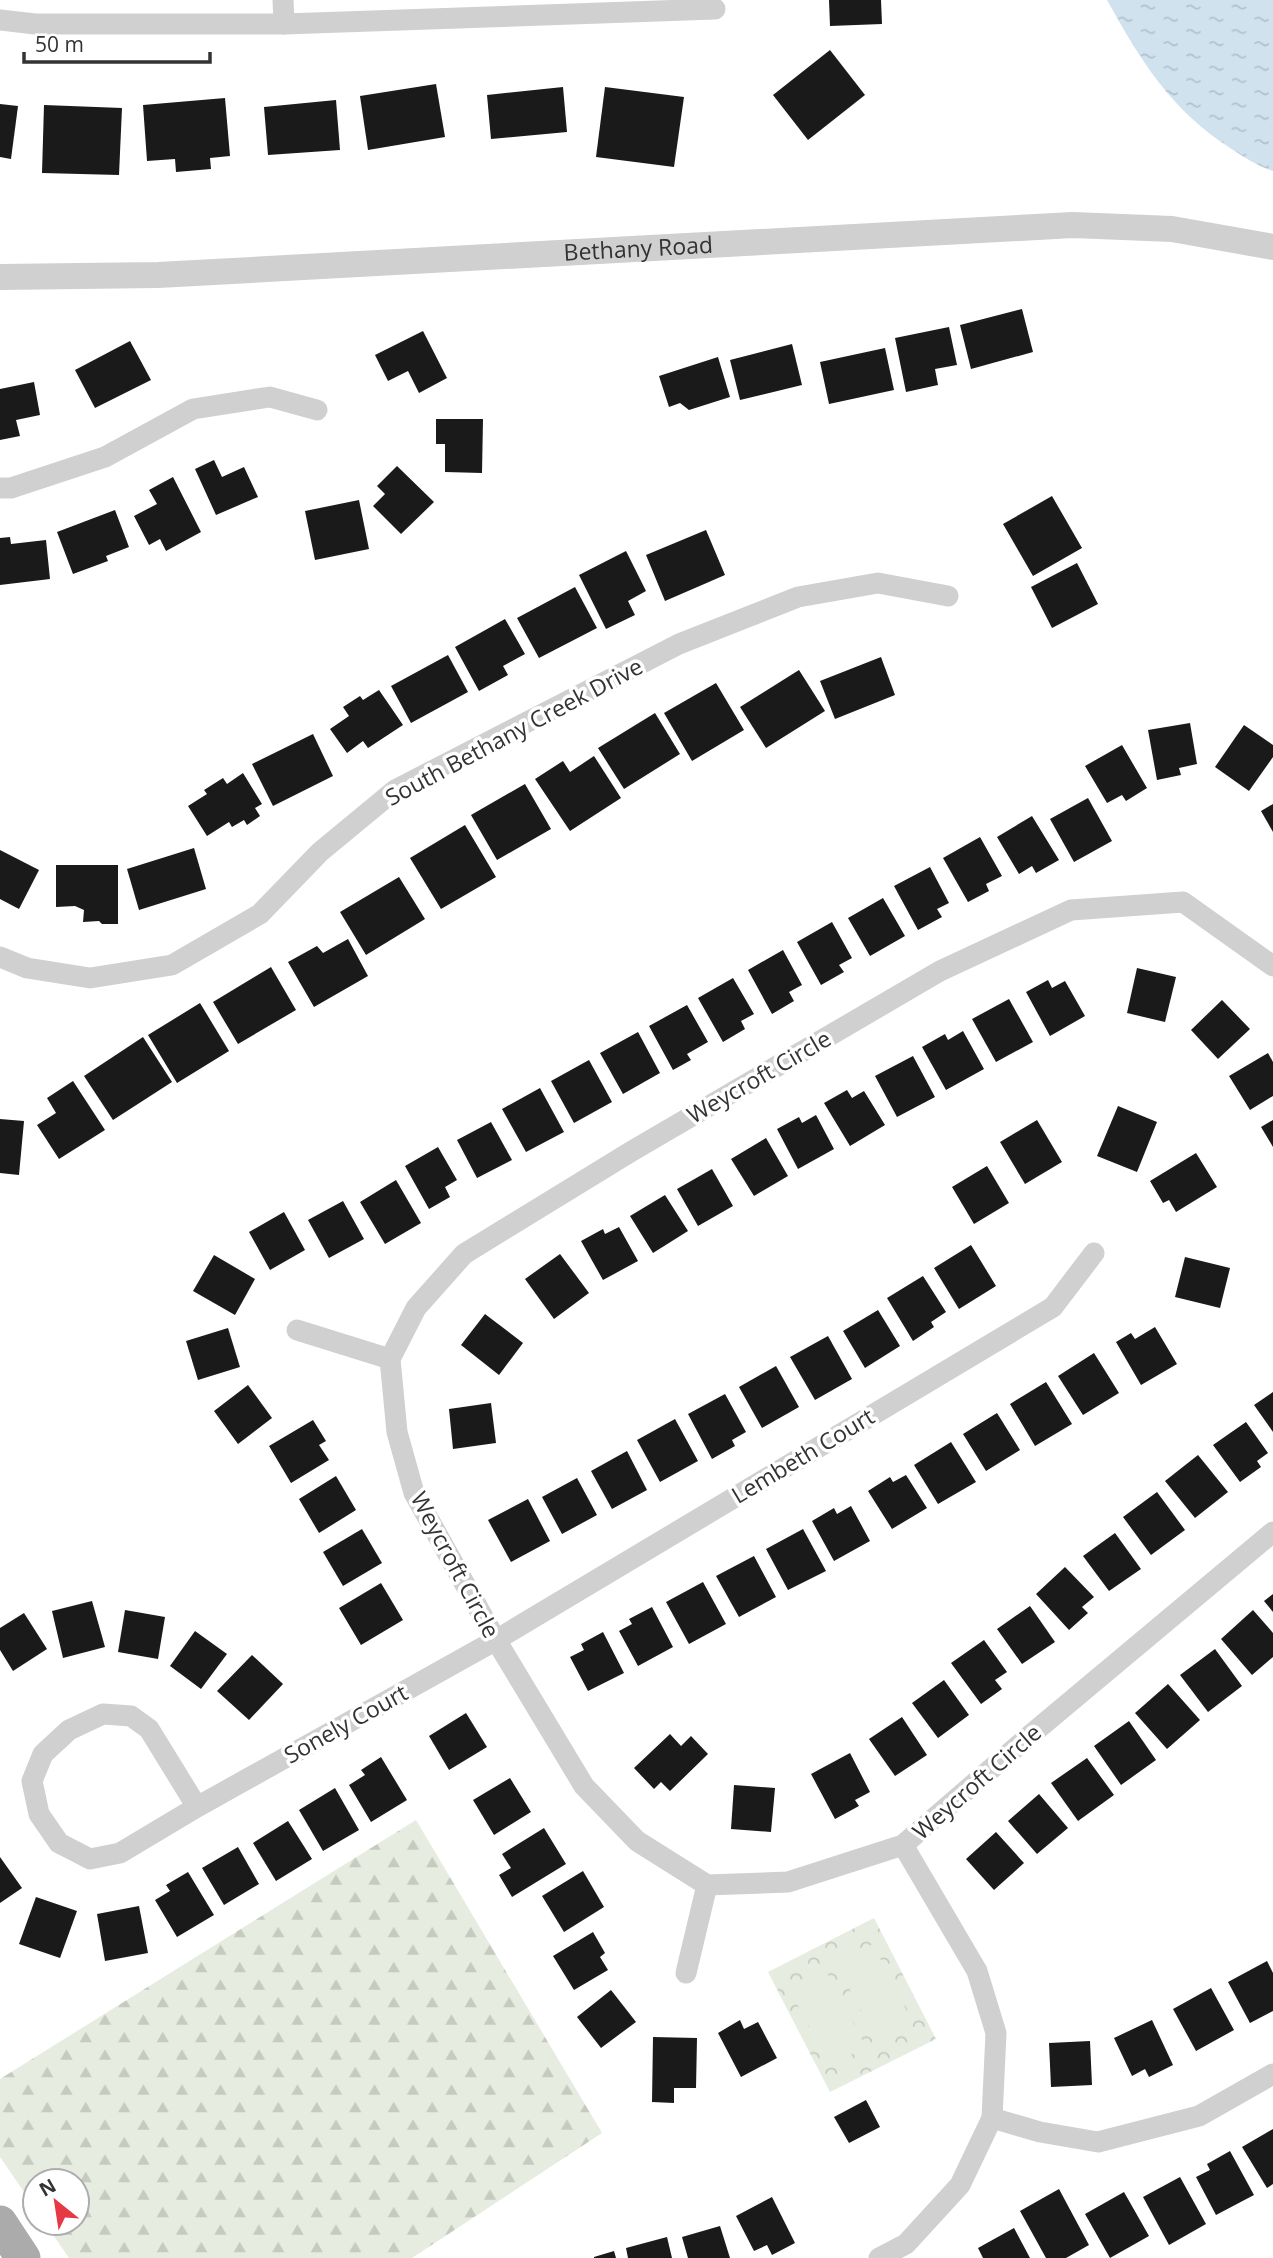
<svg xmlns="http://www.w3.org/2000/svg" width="1273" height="2258" font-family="'Open Sans',sans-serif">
<defs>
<pattern id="forest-firs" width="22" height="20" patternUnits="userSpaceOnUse" patternTransform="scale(1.75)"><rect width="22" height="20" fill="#e6ecdf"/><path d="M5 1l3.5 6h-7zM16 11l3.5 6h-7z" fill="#c6cbc0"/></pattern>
<pattern id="park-crowns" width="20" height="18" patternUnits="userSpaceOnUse" patternTransform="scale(1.75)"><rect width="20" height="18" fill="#e6ecdf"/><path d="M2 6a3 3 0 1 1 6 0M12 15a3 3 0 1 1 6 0" fill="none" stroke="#c6cbc0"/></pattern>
<pattern id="water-ripples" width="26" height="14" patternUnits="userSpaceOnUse" patternTransform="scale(1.75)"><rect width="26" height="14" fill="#cfe2ee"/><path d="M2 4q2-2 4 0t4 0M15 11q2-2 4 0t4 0" fill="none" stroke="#b2c2cd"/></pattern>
</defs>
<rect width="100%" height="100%" fill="#fff"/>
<polygon fill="url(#forest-firs)" points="416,1820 602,2133 412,2258 69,2258 45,2223 77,2223 77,2181 35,2181 35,2208 0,2157 0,2079"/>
<polygon fill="url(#park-crowns)" points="874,1918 936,2039 830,2092 768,1972"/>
<g fill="#e6ecdf">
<polygon points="873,1944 913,2023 877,2041 836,1963"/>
<polygon points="825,1969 866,2047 829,2066 789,1988"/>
</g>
<path fill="url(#water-ripples)" d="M1107,0H1273V171C1257,166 1244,157 1230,148C1170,109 1141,61 1107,0Z"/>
<g fill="#1a1a1a">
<polygon points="829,0 881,0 882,24 830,26"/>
<polygon points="830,50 865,95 808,140 773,95"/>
<polygon points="436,84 445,137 368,150 360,96"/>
<polygon points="563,87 567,132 491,139 487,95"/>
<polygon points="605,87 684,97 674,167 596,157"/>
<polygon points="225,98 230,156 210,158 211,169 176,172 175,159 147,161 143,105"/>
<polygon points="336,100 340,150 268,155 264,107"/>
<polygon points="0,104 18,106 11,159 0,157"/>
<polygon points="44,105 122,108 119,175 42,173"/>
<polygon points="1022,309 1033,352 971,369 960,325"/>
<polygon points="949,327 957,365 935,369 938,385 906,392 895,338"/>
<polygon points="423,331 447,378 419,393 408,371 388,381 375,355"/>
<polygon points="130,341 151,380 95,408 75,370"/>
<polygon points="792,344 802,385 740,400 730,360"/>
<polygon points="885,348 894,390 829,404 820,362"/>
<polygon points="718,357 730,397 689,410 680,403 669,407 659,376"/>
<polygon points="34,382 40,415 16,420 20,436 0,440 0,389"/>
<polygon points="436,419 483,419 482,473 445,472 445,444 436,444"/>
<polygon points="214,460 222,477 244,467 258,497 216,515 195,469"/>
<polygon points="397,466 434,502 401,534 373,506 385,494 377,486"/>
<polygon points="173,477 201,532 166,551 160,539 149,545 134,516 157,504 149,490"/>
<polygon points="1052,496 1082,548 1033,576 1003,524"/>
<polygon points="359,500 369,549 315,560 305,511"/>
<polygon points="115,510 129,547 106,556 108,561 73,574 57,532"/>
<polygon points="706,530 725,575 665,601 646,555"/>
<polygon points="10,537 11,544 46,540 50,579 0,585 0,538"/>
<polygon points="626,551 646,591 628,601 635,615 606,629 579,575"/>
<polygon points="1077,563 1098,604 1052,628 1031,587"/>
<polygon points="575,587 597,628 539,658 517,618"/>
<polygon points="505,619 525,654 503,666 508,675 479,691 455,647"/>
<polygon points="448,655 468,692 411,723 391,686"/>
<polygon points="881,657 895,695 835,719 820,681"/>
<polygon points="799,670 825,711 766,748 740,707"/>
<polygon points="716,683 744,730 692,761 664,713"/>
<polygon points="379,690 403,725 368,748 363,741 347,753 330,729 349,716 343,707 360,696 363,700"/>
<polygon points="655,713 680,754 624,789 598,748"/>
<polygon points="1190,723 1197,764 1179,768 1181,775 1157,780 1148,730"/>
<polygon points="1244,725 1273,745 1273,757 1249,791 1215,767"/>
<polygon points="313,734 333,776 273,806 252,764"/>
<polygon points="1122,745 1147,788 1126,801 1122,795 1107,803 1085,766"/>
<polygon points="594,756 621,798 570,831 535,779 563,761 570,772"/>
<polygon points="243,773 262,804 255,808 260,816 247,825 244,820 232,827 229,822 207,836 188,806 207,794 204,790 223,778 227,784"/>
<polygon points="525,784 551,829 497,860 471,815"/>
<polygon points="1088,798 1112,841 1074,862 1050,819"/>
<polygon points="1273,804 1273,832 1261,811"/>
<polygon points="1032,816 1059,860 1036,873 1032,866 1019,874 997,837"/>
<polygon points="465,825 496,877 441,909 410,858"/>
<polygon points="980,837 1002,876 986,884 989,891 968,902 943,858"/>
<polygon points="194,848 206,889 139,910 127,869"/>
<polygon points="0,850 39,870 19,909 0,899"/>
<polygon points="56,865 118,865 118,924 102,924 99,921 83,922 84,910 75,906 56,907"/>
<polygon points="930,867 949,903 937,909 942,917 918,930 894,886"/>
<polygon points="399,877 425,919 366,955 340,912"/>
<polygon points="883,898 905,936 870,956 848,918"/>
<polygon points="832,922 852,958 839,965 844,972 821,985 797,942"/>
<polygon points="348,939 368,976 314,1007 288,962 317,946 323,953"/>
<polygon points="783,950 802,985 789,992 794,1001 772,1014 748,970"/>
<polygon points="271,967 296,1010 238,1044 213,1002"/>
<polygon points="1137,968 1176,977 1165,1022 1127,1013"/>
<polygon points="733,978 754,1014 741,1021 745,1029 723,1042 698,998"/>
<polygon points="1048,980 1052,988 1065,981 1085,1016 1050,1036 1026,992"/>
<polygon points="1009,999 1033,1042 996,1062 972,1019"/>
<polygon points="1222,1000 1250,1029 1218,1059 1191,1030"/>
<polygon points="200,1003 229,1051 177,1083 148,1035"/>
<polygon points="687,1005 708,1042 687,1054 691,1060 673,1070 649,1026"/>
<polygon points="963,1031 984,1069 946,1090 922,1047 945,1034 948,1040"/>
<polygon points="638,1032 660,1073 623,1094 600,1053"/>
<polygon points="143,1037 172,1082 113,1120 84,1076"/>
<polygon points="1268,1053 1273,1062 1273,1096 1250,1110 1229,1076"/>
<polygon points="913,1056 935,1097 897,1117 875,1076"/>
<polygon points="589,1060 612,1102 574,1123 551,1081"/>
<polygon points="73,1081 105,1130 59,1159 37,1125 56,1113 47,1098"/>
<polygon points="540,1088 564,1132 526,1152 502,1109"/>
<polygon points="847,1090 852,1098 864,1091 885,1125 850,1146 824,1103"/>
<polygon points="1118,1106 1157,1122 1137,1172 1097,1156"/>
<polygon points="816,1115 834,1149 798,1169 777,1129 799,1117 802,1123"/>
<polygon points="0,1119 24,1121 19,1175 0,1173"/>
<polygon points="1037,1120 1062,1162 1025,1184 1000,1142"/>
<polygon points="1273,1120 1273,1147 1261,1127"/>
<polygon points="491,1122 512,1160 477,1178 457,1140"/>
<polygon points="766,1138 788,1176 754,1196 731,1159"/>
<polygon points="438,1147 457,1180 445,1187 450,1197 429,1209 405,1166"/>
<polygon points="1196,1153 1217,1187 1176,1212 1169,1200 1163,1203 1150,1181"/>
<polygon points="987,1166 1009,1203 974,1224 952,1187"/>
<polygon points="712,1169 733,1206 698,1226 677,1189"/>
<polygon points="396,1180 421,1223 385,1244 360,1202"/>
<polygon points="665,1195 688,1231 653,1253 630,1216"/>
<polygon points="343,1201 364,1239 329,1258 308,1220"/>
<polygon points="284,1212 305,1250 270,1270 249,1232"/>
<polygon points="619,1227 638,1261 603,1280 581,1241 603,1229 605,1234"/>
<polygon points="971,1245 996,1286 959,1309 934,1268"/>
<polygon points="560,1254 589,1293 554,1319 525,1279"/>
<polygon points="214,1255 255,1279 235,1315 193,1291"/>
<polygon points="1185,1257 1230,1268 1220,1308 1175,1297"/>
<polygon points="923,1276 946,1312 931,1322 934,1327 913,1341 887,1298"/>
<polygon points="878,1310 900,1346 865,1368 843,1331"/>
<polygon points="485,1314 523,1343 499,1375 461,1345"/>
<polygon points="1155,1327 1177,1364 1141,1385 1116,1342 1131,1333 1135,1339"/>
<polygon points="228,1328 240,1367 198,1380 186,1341"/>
<polygon points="828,1336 852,1379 815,1400 790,1357"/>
<polygon points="1094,1353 1119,1393 1083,1415 1058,1376"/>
<polygon points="776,1366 799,1407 762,1428 739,1387"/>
<polygon points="1046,1382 1072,1424 1035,1446 1010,1404"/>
<polygon points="248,1385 272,1418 238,1444 214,1411"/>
<polygon points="1273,1392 1273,1432 1254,1405"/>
<polygon points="725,1394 746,1432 732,1440 735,1446 712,1459 688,1414"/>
<polygon points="491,1403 496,1443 453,1449 449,1409"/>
<polygon points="997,1413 1020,1450 986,1471 963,1434"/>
<polygon points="675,1419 698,1461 660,1482 637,1440"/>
<polygon points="313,1420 326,1441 319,1445 329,1460 291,1483 269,1446"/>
<polygon points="1246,1422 1268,1453 1257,1461 1261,1467 1240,1482 1213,1445"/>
<polygon points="951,1442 976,1482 938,1504 914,1465"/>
<polygon points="627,1451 647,1490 612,1509 591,1471"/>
<polygon points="1198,1455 1228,1492 1195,1518 1165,1481"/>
<polygon points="906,1475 927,1508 892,1529 868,1491 890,1477 893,1482"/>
<polygon points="336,1476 356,1510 319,1533 299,1499"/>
<polygon points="577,1478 597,1515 562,1534 542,1497"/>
<polygon points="1157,1492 1185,1530 1151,1555 1123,1517"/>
<polygon points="528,1499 550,1541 511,1562 488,1520"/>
<polygon points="851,1506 870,1541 834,1561 812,1521 834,1508 837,1514"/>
<polygon points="362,1529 382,1563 343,1586 323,1552"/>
<polygon points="803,1529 826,1571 788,1590 766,1549"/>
<polygon points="1115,1533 1141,1569 1109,1591 1083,1556"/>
<polygon points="754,1556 776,1597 739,1617 716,1576"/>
<polygon points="1065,1567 1094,1597 1082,1607 1088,1613 1069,1630 1036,1594"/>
<polygon points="703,1582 726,1624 689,1644 666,1602"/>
<polygon points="381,1583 403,1620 361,1645 339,1608"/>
<polygon points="1273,1594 1273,1612 1264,1601"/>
<polygon points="92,1601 105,1647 63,1658 52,1611"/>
<polygon points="1030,1606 1055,1642 1022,1664 997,1629"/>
<polygon points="652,1607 673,1647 638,1666 619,1631 632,1624 629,1619"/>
<polygon points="125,1610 165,1617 158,1659 118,1652"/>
<polygon points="1253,1610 1273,1633 1273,1657 1252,1675 1221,1639"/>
<polygon points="24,1613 47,1649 13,1671 0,1650 0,1628"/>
<polygon points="195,1631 227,1654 201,1689 170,1666"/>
<polygon points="603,1632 624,1673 588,1691 570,1657 584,1650 581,1644"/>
<polygon points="984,1640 1007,1672 995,1680 1002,1689 981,1704 951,1663"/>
<polygon points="1215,1649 1242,1686 1208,1712 1180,1675"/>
<polygon points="252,1655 283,1684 249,1720 217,1691"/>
<polygon points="944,1680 969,1715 938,1738 912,1703"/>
<polygon points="1168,1684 1200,1720 1167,1749 1135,1713"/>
<polygon points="466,1713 487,1747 449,1770 429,1736"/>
<polygon points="902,1717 927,1755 895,1776 869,1739"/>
<polygon points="1129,1721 1156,1760 1121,1785 1094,1746"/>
<polygon points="670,1734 681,1746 691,1736 708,1754 670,1791 661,1782 654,1789 634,1768"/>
<polygon points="850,1753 870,1792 855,1800 859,1806 835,1819 811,1774"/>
<polygon points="381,1757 407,1800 371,1822 349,1785 365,1775 361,1770"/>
<polygon points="1087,1758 1114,1795 1078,1821 1051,1783"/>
<polygon points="510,1778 531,1812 494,1835 473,1800"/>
<polygon points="734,1785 775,1788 771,1832 731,1829"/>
<polygon points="335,1788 359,1830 323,1851 299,1810"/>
<polygon points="1039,1794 1068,1828 1037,1854 1008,1821"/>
<polygon points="288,1821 312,1859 276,1881 253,1843"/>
<polygon points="544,1828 566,1864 512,1897 499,1875 511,1868 502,1854"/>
<polygon points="996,1832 1024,1863 994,1890 966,1859"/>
<polygon points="238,1847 259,1884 224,1905 202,1868"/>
<polygon points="0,1857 22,1888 0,1903"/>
<polygon points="583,1871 604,1907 564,1932 542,1896"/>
<polygon points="188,1872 214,1915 177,1937 155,1900 170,1891 166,1885"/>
<polygon points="36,1897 77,1911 60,1958 19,1944"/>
<polygon points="139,1906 148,1953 105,1961 97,1914"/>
<polygon points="593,1932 605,1953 600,1957 608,1970 574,1990 553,1956"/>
<polygon points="1267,1961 1273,1973 1273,2011 1250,2023 1228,1982"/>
<polygon points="1211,1988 1234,2030 1196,2051 1173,2009"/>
<polygon points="611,1990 636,2022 601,2048 577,2017"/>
<polygon points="740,2020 744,2029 758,2022 777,2058 741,2077 718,2033"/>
<polygon points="1152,2020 1173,2065 1149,2077 1145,2069 1132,2076 1114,2038"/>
<polygon points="653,2037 697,2038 696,2088 674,2088 674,2103 652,2102"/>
<polygon points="1090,2041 1092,2085 1051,2087 1049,2043"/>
<polygon points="866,2100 880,2127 849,2143 834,2117"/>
<polygon points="1273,2129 1273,2184 1267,2188 1242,2147"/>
<polygon points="1230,2151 1254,2195 1216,2215 1196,2177 1210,2170 1207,2164"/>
<polygon points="1180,2177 1206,2224 1169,2245 1143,2197"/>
<polygon points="1059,2189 1089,2245 1066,2258 1046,2258 1020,2211"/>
<polygon points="1124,2192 1149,2236 1110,2258 1085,2214"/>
<polygon points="772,2197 795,2243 772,2255 767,2245 754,2251 736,2216"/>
<polygon points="720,2226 730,2258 688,2258 682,2237"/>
<polygon points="1014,2228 1030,2258 983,2258 978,2248"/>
<polygon points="667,2237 672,2258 628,2258 626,2248"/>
<polygon points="614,2251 616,2258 594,2258 594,2257"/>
</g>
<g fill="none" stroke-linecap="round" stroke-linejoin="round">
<g stroke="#d0d0d0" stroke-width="21">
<polyline points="283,0 284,24"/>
<polyline points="0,20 35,24 284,24 715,9"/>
<polyline points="0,488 11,488 105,457 193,409 270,397 317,410"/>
<polyline points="0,957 27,968 90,978 172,965 260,914 320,852 395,790 679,644 798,597 878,583 948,596"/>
<polyline points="1273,966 1183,902 1071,910 940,971 632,1151 464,1254 416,1308 390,1359 397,1432 414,1493 496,1640 584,1786 637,1841 707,1885 788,1882 903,1845 1028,1737 1273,1532"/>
<polyline points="297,1330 390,1359"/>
<polyline points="197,1807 149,1729 131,1716 103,1714 69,1730 43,1754 32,1781 39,1814 59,1843 90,1859 120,1853 197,1807 496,1640 1053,1307 1094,1253"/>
<polyline points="686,1973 707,1885"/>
<polyline points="992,2118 1040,2132 1098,2142 1199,2116 1273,2074"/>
<polyline points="879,2258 906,2244 960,2185 992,2118 996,2033 977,1971 903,1845"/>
</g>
<path stroke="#d0d0d0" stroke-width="26" id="s1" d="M0,277L158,275L1073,225L1172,229L1273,247"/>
<polyline stroke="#ababab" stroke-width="35" points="0,2223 23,2258"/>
</g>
<g text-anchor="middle" stroke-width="7" stroke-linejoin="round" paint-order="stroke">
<g font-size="23" fill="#333" stroke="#fff">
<text dy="8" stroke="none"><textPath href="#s1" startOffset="639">Bethany Road</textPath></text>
<text transform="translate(514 732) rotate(-28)" y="8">South Bethany Creek Drive</text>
<text transform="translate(759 1077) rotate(-30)" y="8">Weycroft Circle</text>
<text transform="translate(803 1456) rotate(-31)" y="8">Lembeth Court</text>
<text transform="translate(455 1565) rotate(62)" y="8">Weycroft Circle</text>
<text transform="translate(346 1724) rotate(-29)" y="8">Sonely Court</text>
<text transform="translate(977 1782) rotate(-41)" y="8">Weycroft Circle</text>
</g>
</g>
<g transform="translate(56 2202) rotate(330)"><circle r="33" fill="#ffffff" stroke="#adadad" stroke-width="2"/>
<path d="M0-5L12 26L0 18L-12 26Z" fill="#e63946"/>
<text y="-10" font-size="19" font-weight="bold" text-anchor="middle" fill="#333333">N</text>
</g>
<path d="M24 52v10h186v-10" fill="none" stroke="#333333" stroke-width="3.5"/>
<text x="35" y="52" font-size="21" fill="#333333" stroke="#ffffff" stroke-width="5" paint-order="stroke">50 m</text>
</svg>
